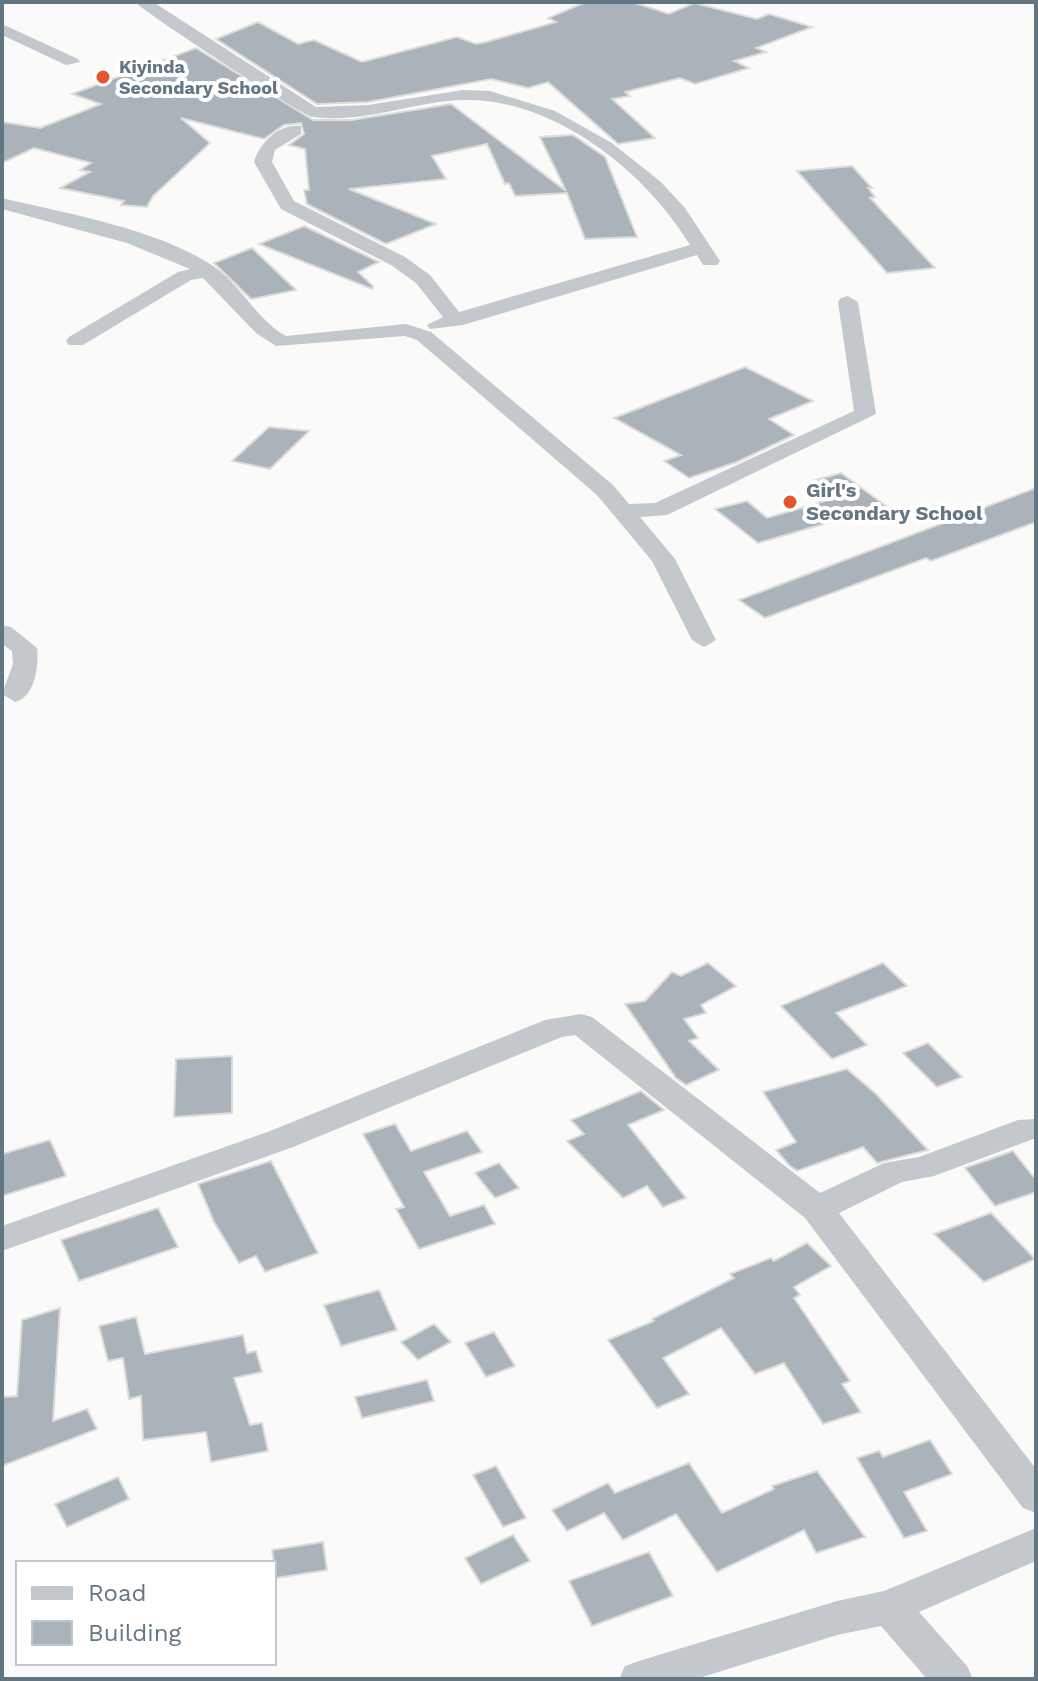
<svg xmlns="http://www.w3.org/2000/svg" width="1038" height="1681" font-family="'Work Sans',sans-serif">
<rect width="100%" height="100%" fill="#fafaf8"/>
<g fill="#aab3b9" stroke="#dcdcda" stroke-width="2">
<polygon points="586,2 635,3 669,14 694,3 757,19 769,14 812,27 756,48 766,52 734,61 749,68 695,84 680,78 625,92 630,96 612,99 655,138 618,144 548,82 528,88 491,79 368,102 317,104 216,39 258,22 298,44 314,40 362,62 457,37 476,44 486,42 556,22 548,18"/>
<polygon points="196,48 313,120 352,120 451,104 566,191 540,137 573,135 605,157 637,237 585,239 567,193 515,196 509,183 505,184 487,144 432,156 446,179 349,189 436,224 386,244 307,204 304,190 309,190 305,149 289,145 304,134 301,123 284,125 264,139 181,118 210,143 153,196 147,207 121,205 124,201 60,188 90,172 80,170 91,163 34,148 2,163 2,122 40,128 101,104 72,94"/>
<polygon points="852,166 872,188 868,188 875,197 870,198 935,268 887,273 797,171"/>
<polygon points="304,226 379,262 358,272 373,286 372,289 259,244"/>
<polygon points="252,248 296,290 251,299 214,263"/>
<polygon points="745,367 813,401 769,419 794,435 737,462 689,478 664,461 681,455 614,418"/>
<polygon points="269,427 309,431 270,469 232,461"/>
<polygon points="841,473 886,506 758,543 715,509 747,501 767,518 835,498 812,481"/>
<polygon points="1036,488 1036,522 931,561 926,558 765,618 739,600"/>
<polygon points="708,963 736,986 701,1005 706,1013 684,1019 698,1038 689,1041 719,1070 686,1085 676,1078 625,1004 645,1001 672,972 681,976"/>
<polygon points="883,963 907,986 836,1013 867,1045 832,1059 781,1006"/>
<polygon points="928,1043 962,1077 937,1087 903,1053"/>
<polygon points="232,1056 232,1113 174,1117 176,1059"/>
<polygon points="847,1069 875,1093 928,1150 877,1163 863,1147 797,1171 789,1165 776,1150 796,1142 763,1092"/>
<polygon points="641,1091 664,1110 628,1125 686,1198 663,1207 647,1186 623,1198 567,1141 584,1134 571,1120"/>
<polygon points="395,1124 411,1151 467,1131 482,1152 424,1172 450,1216 484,1205 495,1224 419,1249 396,1209 404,1207 363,1134"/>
<polygon points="50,1140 66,1176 2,1196 2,1154"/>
<polygon points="1013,1151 1036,1180 1036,1192 995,1206 965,1168"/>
<polygon points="271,1161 318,1253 265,1272 256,1256 239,1263 214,1222 198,1184"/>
<polygon points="499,1163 519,1188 495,1198 475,1173"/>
<polygon points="158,1208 178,1247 79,1281 61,1240"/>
<polygon points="991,1213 1035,1259 984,1282 934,1234"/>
<polygon points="807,1243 831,1266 794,1287 800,1295 794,1298 850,1381 842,1384 861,1412 823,1424 784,1363 755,1374 721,1328 663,1358 689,1394 657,1408 608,1340 654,1321 652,1319 734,1278 730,1274 771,1258 774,1261"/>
<polygon points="379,1290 397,1330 341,1346 324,1305"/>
<polygon points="60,1308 53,1421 87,1409 97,1429 2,1466 2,1397 17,1396 22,1320"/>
<polygon points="136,1317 145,1354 243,1335 247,1353 256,1351 262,1372 234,1378 250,1425 262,1423 268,1451 211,1462 206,1432 143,1440 141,1396 129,1399 123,1358 108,1361 99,1326"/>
<polygon points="434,1324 451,1342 418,1360 401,1342"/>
<polygon points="494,1332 515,1366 486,1377 465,1343"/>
<polygon points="427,1380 434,1401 362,1418 355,1397"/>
<polygon points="930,1440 952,1474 904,1492 927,1531 904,1538 857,1458 879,1451 883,1457"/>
<polygon points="689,1463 722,1513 774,1489 772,1486 817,1471 865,1537 816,1553 804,1530 717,1572 676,1514 623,1540 604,1513 567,1531 552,1510 608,1483 615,1493"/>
<polygon points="496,1466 526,1518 503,1527 473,1475"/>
<polygon points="118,1477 129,1499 67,1527 55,1504"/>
<polygon points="513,1535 530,1561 481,1584 465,1558"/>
<polygon points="323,1542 327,1570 276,1578 272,1550"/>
<polygon points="649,1552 673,1596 592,1626 569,1581"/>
</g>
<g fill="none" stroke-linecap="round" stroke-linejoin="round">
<g fill="#c3c8cc" fill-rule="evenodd">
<path d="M135,2H153L316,107L368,105L463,90L490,91L555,111L612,143L661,182L685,208L720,261L717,265H703L697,255L463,325L430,329L427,325L443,317L416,283L391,265L281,209L254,162C259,143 280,123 301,126V134L275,150L272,162L294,201L405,257L430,275L459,312L690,245C646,172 554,98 464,100C413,101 365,124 313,117C302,116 147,14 135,2Z"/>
<polygon points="2,24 78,59 80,62 66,65 2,35"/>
<path d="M2,198C68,214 160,229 216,268C242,287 257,320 286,336L406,324L431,332L613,485L629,504L655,503L854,411L838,302L841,298L848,296L858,302L876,414L667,515L640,517L675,559L716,640L704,647L692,640L652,561L597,495L417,340L405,336L276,346L256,333L203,278L191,280L83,345H69L66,341L69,337L178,272L190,269L127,243L2,209Z"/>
<path d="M2,625L11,627L37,648C39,666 35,697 15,702L2,694L13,664L12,651L2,644Z"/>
<polygon points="581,1014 592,1017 820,1193 884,1163 919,1157 1018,1120 1036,1119 1036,1138 934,1176 902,1182 839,1213 1036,1469 1036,1513 1023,1508 805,1218 575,1035 562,1037 293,1147 2,1251 2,1226 270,1131 545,1020"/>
<polygon points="1036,1528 1036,1561 919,1612 967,1666 973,1679 927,1679 881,1626 837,1635 696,1679 619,1679 625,1666 639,1661 837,1601 884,1591"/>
</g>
</g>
<g fill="#e4572e" stroke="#fff" stroke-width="3">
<circle cx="103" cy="77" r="8"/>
<circle cx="790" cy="502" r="8"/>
</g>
<g text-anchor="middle" stroke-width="8" stroke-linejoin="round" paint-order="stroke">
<g font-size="18" font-weight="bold" fill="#657683" stroke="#fff" text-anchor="start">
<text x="119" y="73">Kiyinda<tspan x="119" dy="21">Secondary School</tspan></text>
</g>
<g font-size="20" font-weight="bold" fill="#657683" stroke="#fff" text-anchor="start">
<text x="806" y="497">Girl's<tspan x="806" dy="23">Secondary School</tspan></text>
</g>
</g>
<rect width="1038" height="1681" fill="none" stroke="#657683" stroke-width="8"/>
<rect x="16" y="1561" width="260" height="104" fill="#ffffff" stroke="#c1c8cd" stroke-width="2"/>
<rect x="32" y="1587" width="40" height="12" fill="#c3c8cc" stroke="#c1c8cd" stroke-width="2"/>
<text x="88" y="1601" font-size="24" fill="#657683">Road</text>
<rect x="32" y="1621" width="40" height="24" fill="#aab3b9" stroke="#c1c8cd" stroke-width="2"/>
<text x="88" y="1641" font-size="24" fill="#657683">Building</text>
</svg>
